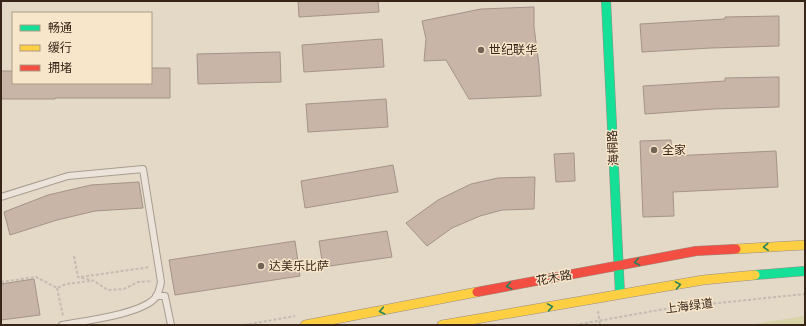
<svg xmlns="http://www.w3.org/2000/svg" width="806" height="326" font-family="'Times New Roman','Noto Sans SC',serif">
<rect width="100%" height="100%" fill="#e4d8c7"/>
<polygon fill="#d8d3a8" points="805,316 805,325 748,325"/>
<g fill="#c8b5a8" stroke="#a49387">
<polygon points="298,1 378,1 379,12 299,17"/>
<polygon points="534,7 534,27 539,65 541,96 469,99 446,60 424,61 426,39 422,21 481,9"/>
<polygon points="779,16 779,46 711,48 642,52 640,24 725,19 725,17"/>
<polygon points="382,39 384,67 304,72 302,45"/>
<polygon points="280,52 281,82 198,84 197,54"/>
<polygon points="151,68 170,68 170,98 55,98 55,99 1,99 1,71 13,71 13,83 151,83"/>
<polygon points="779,77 779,107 713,109 645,114 643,86 725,81 725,78"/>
<polygon points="386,99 388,127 308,132 306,104"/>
<polygon points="671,140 672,156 776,151 778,187 673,192 674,216 643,217 640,141"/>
<polygon points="574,153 575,181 556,182 554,154"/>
<polygon points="393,165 398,192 305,208 301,181"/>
<polygon points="535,177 534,209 502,210 480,216 452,228 427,246 406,223 438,200 471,184 498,178"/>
<polygon points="139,182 143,208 95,211 57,220 10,235 4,212 48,195 91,185"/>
<polygon points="387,231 392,257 323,267 319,241"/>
<polygon points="295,241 300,276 175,295 169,260"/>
<polygon points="34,279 40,315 1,320 1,284"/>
</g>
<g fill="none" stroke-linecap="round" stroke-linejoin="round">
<defs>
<g id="lane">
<path d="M1,197L68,176L143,169L161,282C160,286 159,293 156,297C143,314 84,321 62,325"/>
<polyline points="156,296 165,296 171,325"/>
</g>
<g id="fast">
<polyline points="606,1 620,294"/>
<polyline points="755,275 805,271"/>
</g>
<g id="slow">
<polyline points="736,249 805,245"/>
<polyline points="305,325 477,292"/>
<polyline points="442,325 703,280 755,275"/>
</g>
<polyline id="jam" points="477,292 696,251 736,249"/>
</defs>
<use href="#lane" stroke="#a89d91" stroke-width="8"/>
<use href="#fast" stroke="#988d81" stroke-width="10"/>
<use href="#slow" stroke="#988d81" stroke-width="10"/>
<use href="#jam" stroke="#988d81" stroke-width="10"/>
<g stroke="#c4bbb1" stroke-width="2" stroke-dasharray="3 2" stroke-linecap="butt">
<polyline points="74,256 78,277 94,281 108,290 124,289 138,282 152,281"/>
<polyline points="81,277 150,267"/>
<polyline points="1,282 36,277 57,288 66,284 90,281"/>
<polyline points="57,288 63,316"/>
<polyline points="598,311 600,325"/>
<polyline points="244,325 295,316"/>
<polyline points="575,325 670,308 805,294"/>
</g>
<use href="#lane" stroke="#ece4da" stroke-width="6"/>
<use href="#fast" stroke="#16e098" stroke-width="9"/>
<use href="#slow" stroke="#ffcf43" stroke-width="9"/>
<use href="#jam" stroke="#f24e42" stroke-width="9"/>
</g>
<defs><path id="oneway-chevron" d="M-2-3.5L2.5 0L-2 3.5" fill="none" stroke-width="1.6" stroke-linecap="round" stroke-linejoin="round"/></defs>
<g stroke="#268259">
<use href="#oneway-chevron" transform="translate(766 247) rotate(177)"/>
<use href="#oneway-chevron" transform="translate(637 262) rotate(170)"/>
<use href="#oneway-chevron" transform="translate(678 285) rotate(-10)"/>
<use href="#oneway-chevron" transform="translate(509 286) rotate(169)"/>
<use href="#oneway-chevron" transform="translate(550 307) rotate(-10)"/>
<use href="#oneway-chevron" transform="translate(382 311) rotate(169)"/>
</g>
<g fill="#746457" stroke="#f8e6ca" stroke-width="1.5">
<circle cx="481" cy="50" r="4"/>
<circle cx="654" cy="150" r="4"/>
<circle cx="261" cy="266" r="4"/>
</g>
<g text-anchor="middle" stroke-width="3" stroke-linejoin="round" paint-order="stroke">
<g font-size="12" fill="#37251a" stroke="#f8e6ca" text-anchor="start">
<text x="489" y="54">世纪联华</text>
<text x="662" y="154">全家</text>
<text x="269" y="270">达美乐比萨</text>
</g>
<g font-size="12" fill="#37251a" stroke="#f8e6ca">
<text transform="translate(613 148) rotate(-93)" y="4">海桐路</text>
<text transform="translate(554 278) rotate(-11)" y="4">花木路</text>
<text transform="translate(689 306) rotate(-7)" y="4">上海绿道</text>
</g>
</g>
<rect width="806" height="326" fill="none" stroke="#37251a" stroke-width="4"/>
<rect x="12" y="12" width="140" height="72" fill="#f8e6ca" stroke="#ab9984"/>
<rect x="20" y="25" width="20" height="6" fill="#16e098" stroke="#ab9984"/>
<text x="48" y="32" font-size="12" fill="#37251a">畅通</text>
<rect x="20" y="45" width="20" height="6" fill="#ffcf43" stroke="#ab9984"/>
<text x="48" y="52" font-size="12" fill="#37251a">缓行</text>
<rect x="20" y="65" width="20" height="6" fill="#f24e42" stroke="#ab9984"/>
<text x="48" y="72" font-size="12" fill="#37251a">拥堵</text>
</svg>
